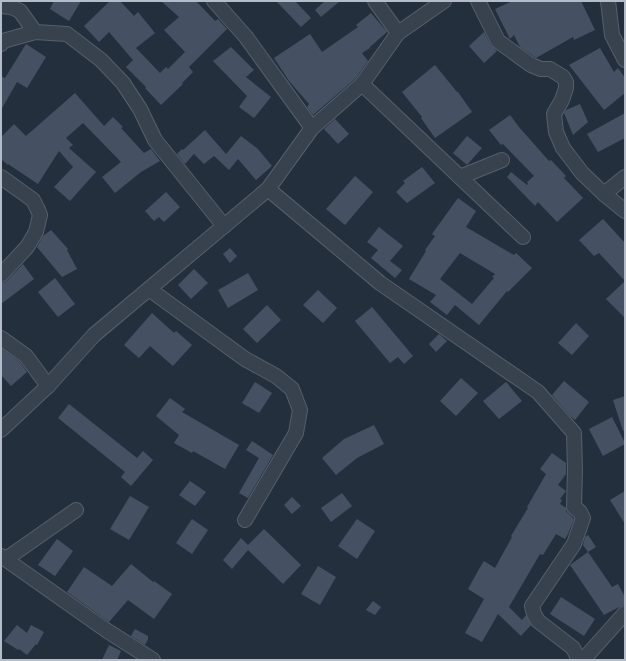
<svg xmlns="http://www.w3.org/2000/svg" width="626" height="661" font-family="Helvetica,sans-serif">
<rect width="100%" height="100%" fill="#242f3e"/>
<g fill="#455162" fill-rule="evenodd">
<polygon points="54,1 81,1 69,21 50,9"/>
<polygon points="110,1 120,1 134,16 138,12 155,33 136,48 160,73 166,67 168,69 185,52 164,30 179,17 161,1 196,1 215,21 218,19 227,29 189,67 193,72 182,83 183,84 161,105 145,88 146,87 126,67 133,60 109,32 99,42 84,26"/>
<polygon points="276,1 295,1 311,18 301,27"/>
<polygon points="325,1 340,1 321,17 315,10"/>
<polygon points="512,1 581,1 595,30 574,40 573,37 536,58 520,47 514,35 510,39 495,9"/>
<polygon points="371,13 387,32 370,47 370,48 362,53 368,61 356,78 313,115 307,107 309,104 289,81 274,58 310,34 322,52 358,27 356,25"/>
<polygon points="484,32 491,45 497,51 484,63 469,46"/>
<polygon points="26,44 46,57 27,88 17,82 1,110 1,76 5,78"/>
<polygon points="231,47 254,70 246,77 271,97 254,118 239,107 247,96 213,61"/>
<polygon points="600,48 614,72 618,68 625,78 625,93 604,110 569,65"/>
<polygon points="435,65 457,92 458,92 472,112 435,138 421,118 422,117 402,92"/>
<polygon points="75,93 104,126 113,117 123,127 121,128 144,153 151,149 160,161 141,172 115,193 102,177 121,162 83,123 66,138 73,145 69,148 96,172 70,201 54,187 73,167 59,151 38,184 8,164 8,165 1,159 1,137 14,124 26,136"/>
<polygon points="580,104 588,122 573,135 564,113 566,110"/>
<polygon points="625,113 625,138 598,152 587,134"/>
<polygon points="510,115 519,127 549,161 551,160 566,176 564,178 583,198 557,222 538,202 535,206 507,177 511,172 527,185 528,184 527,182 534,176 503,144 501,145 489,130"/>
<polygon points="335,119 349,134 338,144 324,129"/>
<polygon points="205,130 226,154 241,136 258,149 272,166 256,180 238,159 229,170 214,156 204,164 194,154 185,164 177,154 182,149 183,150"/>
<polygon points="467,136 482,148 467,165 453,153"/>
<polygon points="422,167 435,183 407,203 396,192 405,183 403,181"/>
<polygon points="355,176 373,192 345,225 326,209"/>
<polygon points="166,192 180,207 164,222 159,217 154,221 145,211"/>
<path d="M458,198L476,211L466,227L514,255L516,253L532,268L508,292L507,291L479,325L455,305L447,315L430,302L436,295L409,279L426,251L425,250L435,236L432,234ZM460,253L495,274L492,277L494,278L472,304L440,279Z"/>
<polygon points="603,219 625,243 625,281 599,253 594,256 579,240"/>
<polygon points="379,227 403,246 390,261 402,270 395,278 371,258 378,250 367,242"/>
<polygon points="51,230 68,249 67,250 77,269 62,277 37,247 43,236"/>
<polygon points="230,248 237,256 230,263 223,254"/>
<polygon points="23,264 34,279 1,304 1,283 4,283 7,281"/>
<polygon points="194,269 208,283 191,299 178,285"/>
<polygon points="248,273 258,290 228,308 218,290"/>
<polygon points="55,278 75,304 58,317 38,292"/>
<polygon points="625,281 625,318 606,299"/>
<polygon points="318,290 337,308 323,323 303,305"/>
<polygon points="267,305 281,320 257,343 243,329"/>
<polygon points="372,307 413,356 404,364 398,357 390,363 355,321"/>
<polygon points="152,313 174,333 176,331 192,345 173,366 150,346 139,358 124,345"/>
<polygon points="576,323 589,336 572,355 558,343"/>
<polygon points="439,334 447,341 436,352 429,344"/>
<polygon points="1,348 20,362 27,372 11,386 1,375"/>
<polygon points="461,378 478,393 456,416 440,401"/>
<polygon points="564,381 589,402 575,420 570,416 552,395"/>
<polygon points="255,382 272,393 259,413 242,403"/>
<polygon points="506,382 522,401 499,419 483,401"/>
<polygon points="625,396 625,430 623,431 613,400"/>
<polygon points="170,398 185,409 182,412 239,445 225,469 193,451 192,453 174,443 179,435 156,416"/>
<polygon points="69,404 137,458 143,451 153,460 131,486 121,477 125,472 58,418"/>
<polygon points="612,417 625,443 625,444 603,456 589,429"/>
<polygon points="374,425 384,444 357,458 336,475 322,458 344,439"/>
<polygon points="252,441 273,455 248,498 239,493 259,458 246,450"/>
<polygon points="552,453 566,463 566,474 558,485 566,491 560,499 562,500 560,504 566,508 566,511 574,519 568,534 565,539 556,534 543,555 540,554 509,607 522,620 526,615 531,625 521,636 498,614 482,642 465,633 484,599 468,589 479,569 484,561 495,568 512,537 511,536 528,508 527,507 546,474 540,469"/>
<polygon points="190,481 206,492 195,506 179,495"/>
<polygon points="625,491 625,524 610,500"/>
<polygon points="342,493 352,506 331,522 321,508"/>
<polygon points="130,496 149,507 129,540 110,529"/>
<polygon points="292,497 301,506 292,514 284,505"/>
<polygon points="192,519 208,530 192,554 176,543"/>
<polygon points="357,519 375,531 357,559 338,546"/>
<polygon points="264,529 301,565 283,584 248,550 232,569 223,560 241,538 248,545"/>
<polygon points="588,535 596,547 588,552 583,545 585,537"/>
<polygon points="57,539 73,551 55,576 38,565"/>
<polygon points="588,552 612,587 618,584 625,597 625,604 604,615 570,565"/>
<polygon points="131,564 153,582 154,581 172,594 154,619 128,600 109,622 67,592 84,567 112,586"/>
<polygon points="318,566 336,577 320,605 301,594"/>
<polygon points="561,597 595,619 584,636 550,614"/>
<polygon points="373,601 381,607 375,615 366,610"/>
<polygon points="17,625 27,633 31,625 44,632 37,645 36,644 27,655 19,649 18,650 4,641"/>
<polygon points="135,629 148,636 148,639 145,645 131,636"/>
<polygon points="109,645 121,651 117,660 102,660"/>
</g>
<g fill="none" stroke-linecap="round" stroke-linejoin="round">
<defs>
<g id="street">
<polyline points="214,1 246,37 312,128"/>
<polyline points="375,1 398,33"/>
<polyline points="478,1 498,41 531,65 541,69 550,69 563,77 566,82 566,88 562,100 554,114 556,132 563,148 582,173 604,194 625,211"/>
<polyline points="608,1 612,35 625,60"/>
<polyline points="1,6 11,7 20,11 35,32"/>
<polyline points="1,44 3,41 35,32 67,34 101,60 123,83 140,109 155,140 224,226"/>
<polyline points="362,84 523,237"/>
<polyline points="1,177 33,200 37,208 40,215 36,232 27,247 1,275"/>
<polyline points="460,177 502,160"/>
<polyline points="268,189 380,283 538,392 574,433 575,470 574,507 580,512 583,518 574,544 532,606 534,614 538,621 573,648 579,660"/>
<polyline points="604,194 625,177"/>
<polyline points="149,289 245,359 276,376 292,389 300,410 296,433 245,520"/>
<polyline points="1,338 26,356 48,386"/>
<polyline points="1,430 48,386 94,335 268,189 312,128 362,84 398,33 444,1"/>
<polyline points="1,556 106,630 153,660"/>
<polyline points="6,559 76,510"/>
<polyline points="583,660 625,613"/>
</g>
</defs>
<use href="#street" stroke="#565f6c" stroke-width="16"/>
<use href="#street" stroke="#38414e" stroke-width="14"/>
</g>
<rect width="626" height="661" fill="none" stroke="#b4bcc9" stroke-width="4"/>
</svg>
